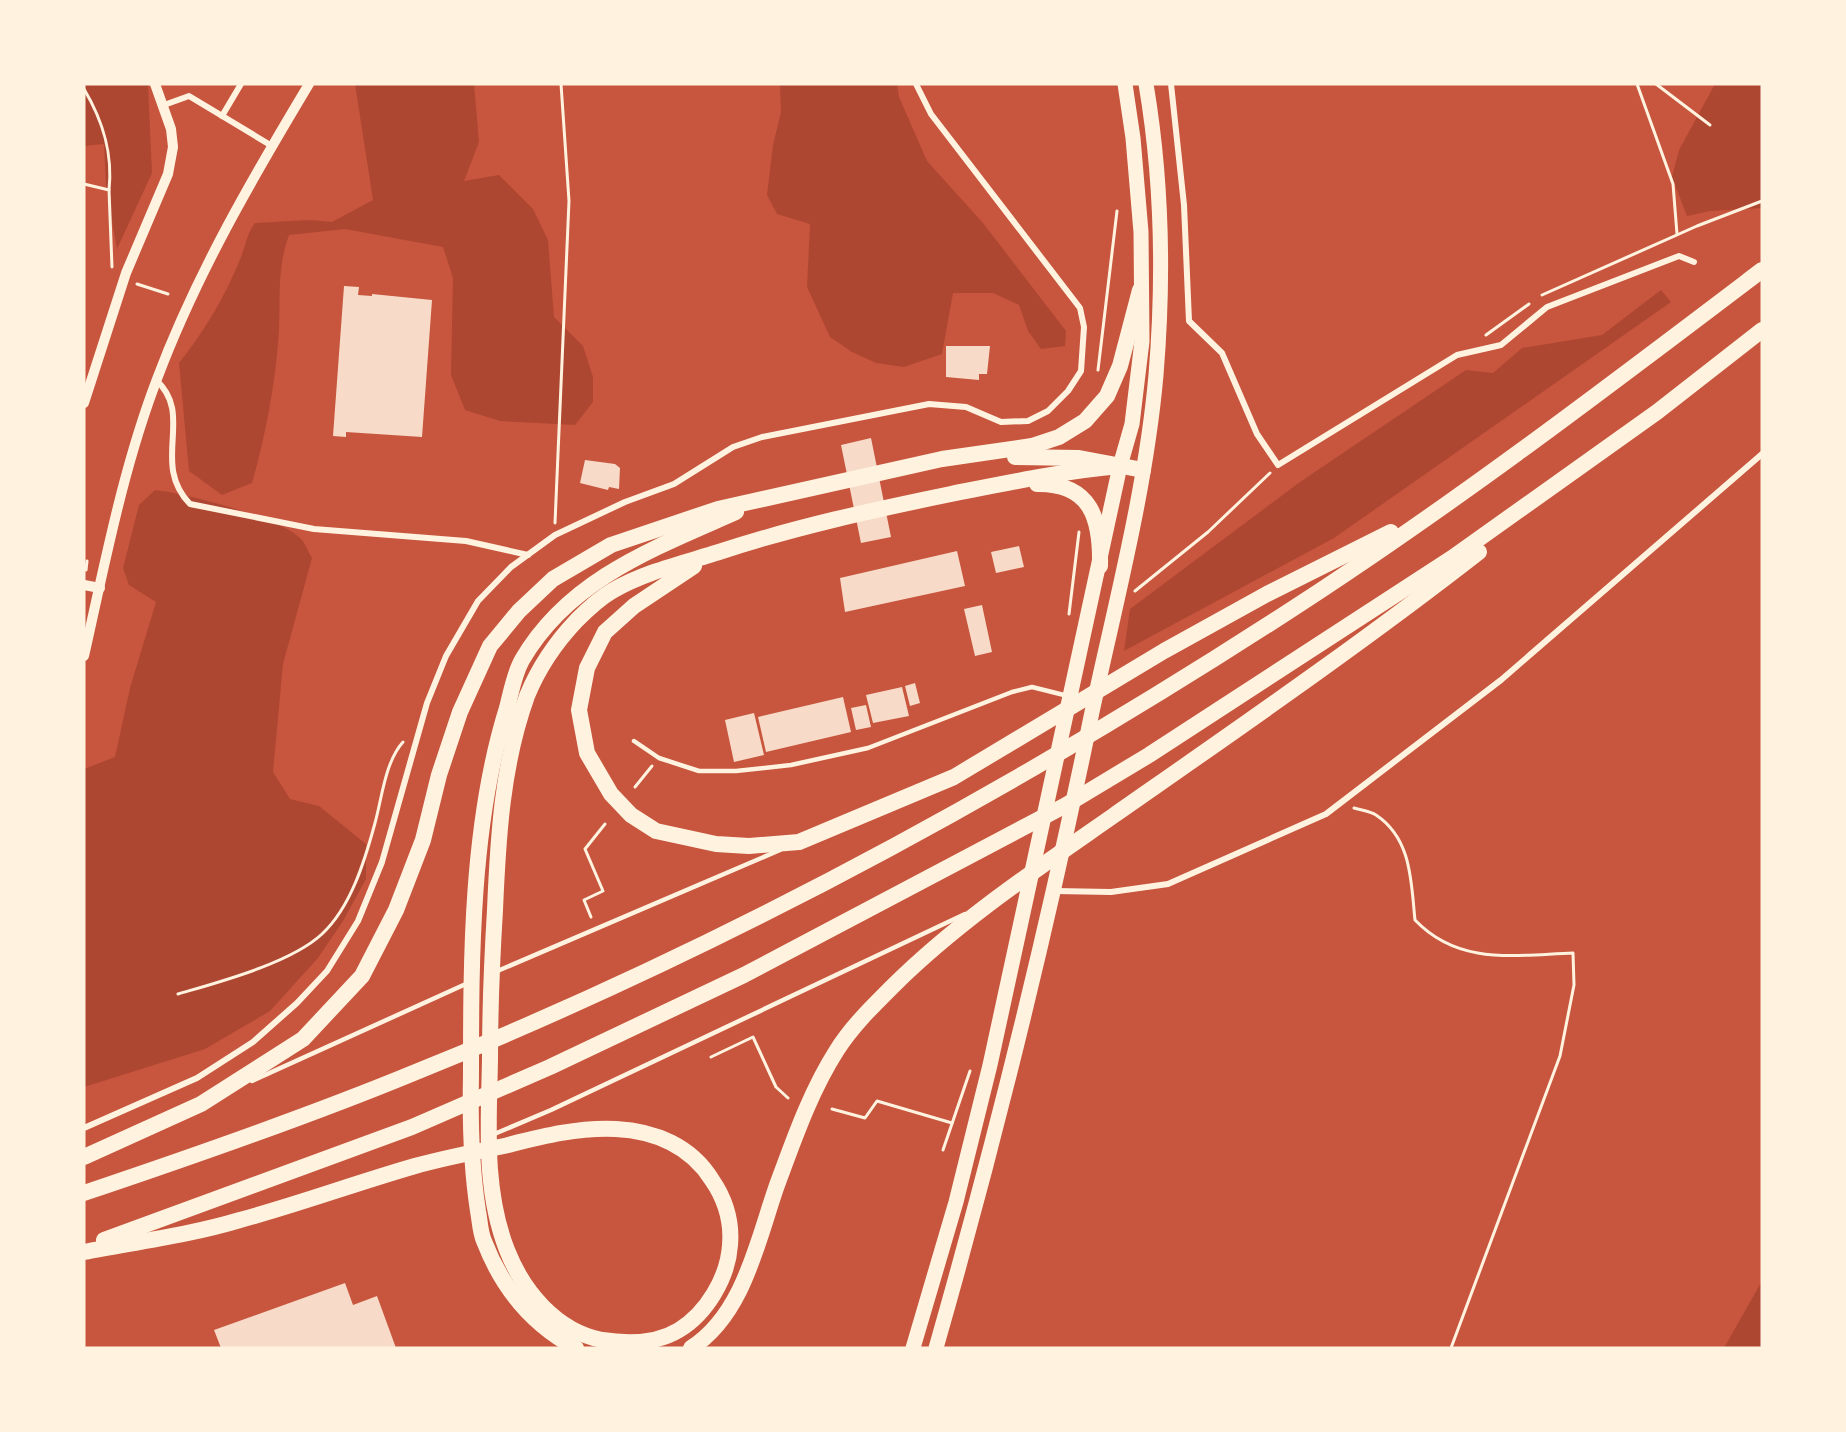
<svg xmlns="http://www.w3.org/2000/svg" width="1846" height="1432" font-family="Barlow,sans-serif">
<rect width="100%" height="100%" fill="#c8553d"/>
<g fill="#ae4732">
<polygon points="84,84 148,84 152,173 117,249 106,186 104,144 84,146"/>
<path d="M355,84H474L479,142L464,181L499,175L533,209L548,240L554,317L583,346L593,377V402L575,425L500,421L465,410L451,375L453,278L443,247L345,229L289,235C275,274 282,304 278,344C274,391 265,437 252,483L222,495L189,471L179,363C204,332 226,295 241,257C246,245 246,235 255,223L310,220L332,222L373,200Z"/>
<polygon points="780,84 897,84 899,97 927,161 983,223 1066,331 1065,346 1041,349 1028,331 1019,305 993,293 953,293 942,354 904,367 876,363 852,352 830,337 807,287 810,224 777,214 767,195 773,145 781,112"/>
<polygon points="1715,84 1762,84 1762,208 1710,211 1687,216 1672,177 1679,150"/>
<polygon points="1661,290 1671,302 1334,538 1124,651 1130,609 1300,482 1466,370 1493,373 1522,348 1602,335"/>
<path d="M155,490C184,493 281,518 300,538C305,542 308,552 312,558L283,664L273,772L290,799L319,806L366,844V879L343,921L318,958L270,1011L205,1049L84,1087V769L115,757L130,688L156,602L129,585L123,568L139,505Z"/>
<polygon points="1762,1281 1762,1348 1724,1348"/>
</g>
<g fill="#f7dbc8">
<polygon points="344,286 359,287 358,295 372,296 372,294 432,300 422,437 346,432 346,437 333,436"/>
<polygon points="946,346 990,346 987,374 979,374 979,380 946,377"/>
<polygon points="871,438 891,537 861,543 841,445"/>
<polygon points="585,460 615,464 620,468 619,489 609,487 608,490 580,483"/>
<polygon points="1019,546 1024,567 996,573 991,552"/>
<polygon points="957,551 965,586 845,612 840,578"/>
<polygon points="982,605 992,652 975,656 964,609"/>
<polygon points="915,683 920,703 910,706 905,686"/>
<polygon points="902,687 909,716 873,723 866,695"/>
<polygon points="843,697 851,732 766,752 758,717"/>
<polygon points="866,705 871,727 856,730 851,708"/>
<polygon points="754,713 764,755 734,762 725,720"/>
<polygon points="345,1283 353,1305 377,1296 396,1348 221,1348 214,1330"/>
</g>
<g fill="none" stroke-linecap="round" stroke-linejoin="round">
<g stroke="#fff3e0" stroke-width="3">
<polyline points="1637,84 1673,184 1677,234"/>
<polyline points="1656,84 1710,125"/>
<path d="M84,89C103,121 113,153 109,190"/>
<polyline points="84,184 109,190 112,267"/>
<polyline points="137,284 168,294"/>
<polyline points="1542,295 1697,226 1762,201"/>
<polyline points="1486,335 1529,304"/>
<polyline points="1098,370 1117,211"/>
<polyline points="555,523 569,201 561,84"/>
<polyline points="86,570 87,561"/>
<polyline points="1135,591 1208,532 1270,473"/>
<polyline points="1069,614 1079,532"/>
<polyline points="635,787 652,766"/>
<path d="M1354,808C1360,810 1370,811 1376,815C1412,839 1411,882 1415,920C1459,966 1515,955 1573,953L1574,985L1560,1056L1451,1348"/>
<polyline points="591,917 584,900 603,891 585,849 605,824"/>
<path d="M178,994C219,982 291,963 322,934C351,907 365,860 375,823C382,798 385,762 403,742"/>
<polyline points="711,1057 753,1037 776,1087 788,1098"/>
<polyline points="832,1109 865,1118 877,1101 952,1123"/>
<polyline points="943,1150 970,1071"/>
</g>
<g stroke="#fff3e0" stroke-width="4.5">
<polyline points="634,741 659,758 699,771 736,771 791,765 868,748 1012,692 1032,687 1068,696"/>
<polyline points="495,972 780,850"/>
<polyline points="252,1081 468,983"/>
<polyline points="492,1135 551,1110 965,914"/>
</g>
<g stroke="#fff3e0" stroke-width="6">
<polyline points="1171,84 1184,205 1189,321 1222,353 1257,434 1278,465 1457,355 1501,345 1547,307 1679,256 1694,262"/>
<polyline points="164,105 189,96 272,146"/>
<polyline points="222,116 241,84"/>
<path d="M156,380C195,415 150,463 190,504L314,529L466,541L528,555"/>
<polyline points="1055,891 1111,892 1168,884 1326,814 1501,680 1762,454"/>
<polyline points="84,1128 197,1078 253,1042 297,1003 327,971 358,921 382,862 427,703 446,656 478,601 511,567 555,535 625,502 674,484 733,447 762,437 929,404 966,407 1001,422 1028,421 1048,411 1068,391 1081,371 1084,327 1080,308 931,114 916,84"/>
</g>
<g stroke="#fff3e0" stroke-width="10">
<polyline points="84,403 126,273 168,174 173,147 171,129 155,84"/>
<polyline points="84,585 100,588"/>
<path d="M84,656C105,563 123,468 157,379C196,275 252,179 309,84"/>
</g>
<g stroke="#fff3e0" stroke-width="15">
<polyline points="913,1348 956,1202 990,1065 1120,466 1132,424 1142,341 1141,232 1133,138 1125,84"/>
<path d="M936,1348C996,1138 1048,926 1092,712C1116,601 1146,488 1156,375C1164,278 1162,179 1146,84"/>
</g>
<g stroke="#fff3e0" stroke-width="16">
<polyline points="1015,457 1079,458 1143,470"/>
<path d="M1037,484C1092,483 1101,520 1100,566"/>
<polyline points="694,566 634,606 605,632 587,668 579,710 587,753 611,794 631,815 656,831 716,844 749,846 799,842 954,777 1164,651 1267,594 1391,532"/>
<polyline points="84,1157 201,1104 303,1039 362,976 396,910 423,840 439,775 460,712 490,646 519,611 553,579 611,545 718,509 942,459 1032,446 1059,437 1085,421 1107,396 1120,366 1140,290"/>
<path d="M84,1193C194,1156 304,1118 411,1074C716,951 1008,793 1283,615C1449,508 1605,389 1762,270"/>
<polyline points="104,1240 412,1127 550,1067 744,975 1066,805 1149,755 1452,558 1657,412 1762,330"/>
<path d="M84,1252C136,1242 190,1235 240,1220C299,1204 356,1183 415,1166C444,1158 474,1152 504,1146C540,1137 578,1127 616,1129C655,1131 691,1146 712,1180C725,1199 732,1222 730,1245C728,1277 707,1313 679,1330C656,1344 628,1344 602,1340C556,1331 523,1291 507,1250C483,1189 489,1122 490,1058C490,1008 492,959 495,910C498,838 502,765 527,696C538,669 557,641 577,620C587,610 600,598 612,591C644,572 684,563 719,552C795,527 873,510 951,494C1007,483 1063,471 1120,466"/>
<path d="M576,1348C531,1324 502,1288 484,1241C480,1232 480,1221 478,1211C471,1166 470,1122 471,1076C471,957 471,823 507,708C511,693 514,674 522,660C569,579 655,548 736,512"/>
<path d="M691,1348C743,1315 757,1243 776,1188C793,1142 810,1092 837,1050C852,1026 873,1006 894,985C960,920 1037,869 1113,816C1236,730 1361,644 1479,552"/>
</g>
</g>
<rect width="1846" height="1432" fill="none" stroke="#fff3e0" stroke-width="171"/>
</svg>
